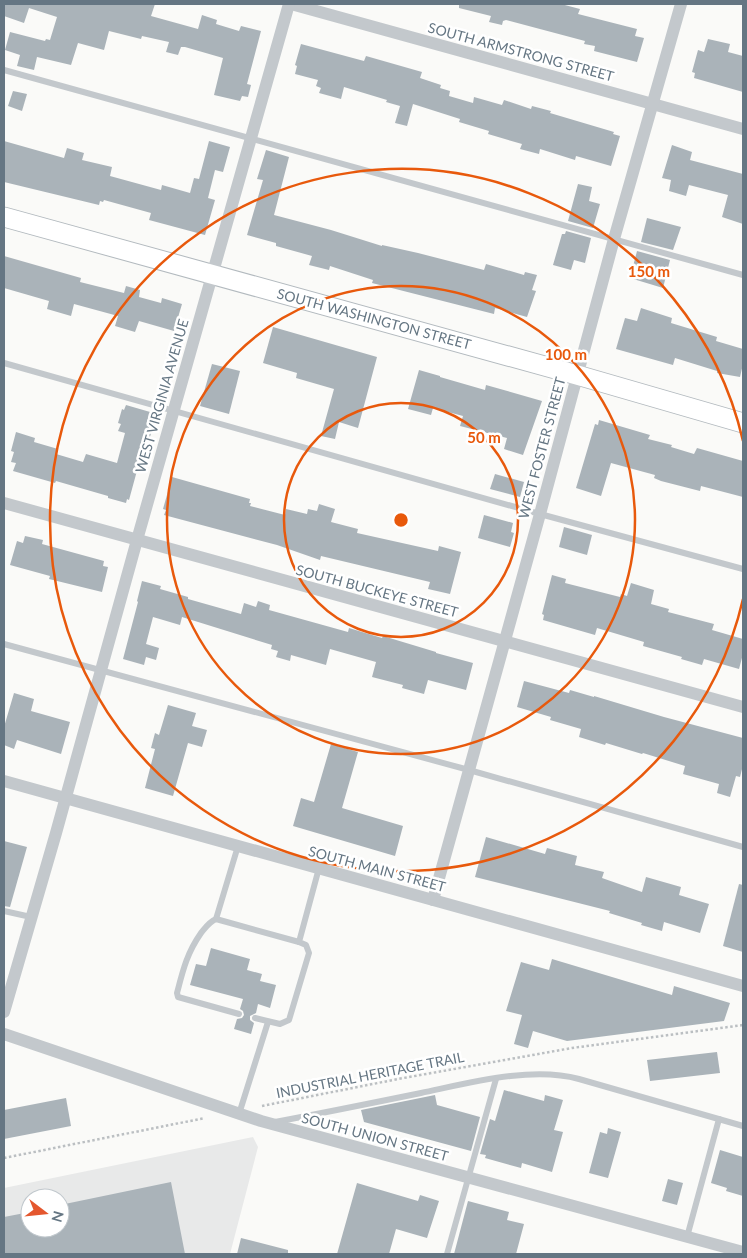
<svg xmlns="http://www.w3.org/2000/svg" width="747" height="1258" font-family="Lato,sans-serif">
<rect width="100%" height="100%" fill="#fafaf8"/>
<path fill="#e8e9e9" fill-rule="evenodd" d="M253,1137L258,1147L230,1254H4V1188ZM30,1198H60V1228H30Z"/>
<g fill="#aab3b9">
<polygon points="4,4 155,4 151,16 198,29 202,15 217,20 216,24 239,31 241,26 261,31 247,84 251,85 248,97 242,96 240,101 214,95 223,58 185,47 181,47 178,55 166,52 169,42 142,36 141,39 109,31 104,50 78,43 71,65 37,57 34,70 17,66 20,55 5,50 10,32 45,41 46,39 50,40 57,17 29,8 24,23 4,16"/>
<polygon points="459,4 561,4 580,9 578,14 637,29 635,36 644,38 637,62 594,51 595,46 584,44 585,41 506,20 503,21 502,25 489,22 491,16 459,8"/>
<polygon points="708,39 730,44 728,52 743,56 743,92 694,78 695,73 692,72 698,50 704,52"/>
<polygon points="301,44 364,61 366,56 422,72 420,78 441,85 440,88 450,91 449,96 473,103 474,97 502,105 504,100 531,109 532,106 551,111 550,113 614,132 613,134 620,136 611,166 576,156 575,160 540,149 539,154 520,149 522,144 488,134 489,131 459,122 460,119 413,104 407,126 395,123 400,106 386,102 387,100 344,87 341,99 319,93 321,88 316,86 318,80 295,74 297,66 295,65"/>
<polygon points="13,91 27,94 22,111 8,106"/>
<polygon points="4,141 64,158 67,148 84,153 82,160 112,167 110,176 161,190 162,185 190,193 194,178 199,179 209,141 230,147 223,172 215,170 208,198 215,200 205,235 149,220 151,213 104,200 103,202 100,201 99,205 4,182"/>
<polygon points="672,145 692,152 690,160 743,174 743,224 722,217 728,195 689,185 686,196 669,191 671,180 662,178"/>
<polygon points="266,150 289,157 274,215 331,230 382,246 382,245 418,253 484,270 486,264 524,275 525,272 537,275 532,290 536,291 527,317 495,308 494,314 372,283 373,280 330,266 329,270 309,265 312,256 276,246 276,243 247,235 263,180 257,179"/>
<polygon points="578,184 592,187 589,201 600,204 593,228 568,221"/>
<polygon points="647,218 681,227 673,250 641,242"/>
<polygon points="566,231 591,238 585,263 574,260 571,270 553,265 562,234 565,234"/>
<polygon points="637,251 670,260 663,288 630,278"/>
<polygon points="4,256 81,278 80,282 124,293 126,286 140,290 139,297 161,303 162,298 182,304 174,331 139,321 135,332 115,326 118,316 74,304 71,316 47,309 49,301 4,288"/>
<polygon points="641,308 672,318 671,323 717,337 716,341 743,349 743,364 740,377 717,373 717,371 675,358 673,365 616,349 625,318 637,321"/>
<polygon points="273,327 377,357 358,428 339,422 335,439 321,436 334,389 296,378 297,373 263,363"/>
<polygon points="212,364 240,371 229,414 200,406"/>
<polygon points="419,370 440,376 440,377 485,390 486,385 542,401 523,455 504,449 507,438 460,426 463,416 433,408 431,415 408,409"/>
<polygon points="126,405 157,414 149,440 144,439 136,467 138,467 129,500 127,499 126,503 108,498 108,496 56,481 55,483 13,471 16,463 11,462 14,452 11,451 16,432 35,438 34,442 58,449 56,454 83,462 86,454 117,463 125,433 118,431 121,424 118,423 122,409 124,410"/>
<polygon points="599,420 650,435 648,439 672,445 671,447 694,454 697,448 743,461 743,497 701,486 700,491 661,481 654,478 655,475 611,463 601,496 576,488 595,424 598,425"/>
<polygon points="495,474 524,482 520,497 490,489"/>
<polygon points="172,477 250,499 249,503 251,503 250,506 285,515 286,509 307,514 308,509 317,511 319,504 335,509 331,522 358,529 357,533 438,551 439,546 461,552 450,594 428,589 430,582 321,556 320,560 277,545 164,515 166,510 163,509"/>
<polygon points="484,515 513,523 511,532 514,533 510,547 478,538"/>
<polygon points="564,527 592,535 587,555 559,547"/>
<polygon points="25,536 43,540 42,544 104,561 103,566 108,567 102,592 49,579 50,576 10,565 17,541 23,543"/>
<polygon points="552,575 566,579 565,583 620,597 621,594 627,596 631,583 654,590 651,604 669,609 668,612 714,624 712,630 743,639 743,654 739,669 704,659 702,665 681,659 682,657 643,646 644,642 597,628 595,635 543,620 544,615 542,614"/>
<polygon points="142,581 161,586 160,589 188,597 188,599 241,614 244,603 256,607 258,601 270,605 269,610 348,632 349,628 382,638 383,636 436,652 436,653 473,663 466,690 428,680 424,694 402,688 403,685 372,677 376,662 330,649 326,665 291,655 290,661 276,657 278,651 271,649 272,645 182,617 180,625 153,617 146,644 159,648 156,660 146,657 144,665 123,659 138,602 137,601"/>
<polygon points="524,681 569,693 570,690 594,697 594,696 664,717 743,738 743,765 740,777 736,776 730,797 717,793 719,784 683,774 685,766 643,753 642,754 606,743 605,745 579,737 581,729 550,720 551,717 517,707"/>
<polygon points="14,693 34,699 31,711 70,722 61,754 17,740 14,749 4,745 4,727"/>
<polygon points="168,705 196,713 192,726 207,730 202,747 188,743 173,796 145,788 155,749 151,748 155,733 159,735"/>
<polygon points="331,744 358,752 342,808 403,826 395,856 293,826 301,798 314,802"/>
<polygon points="486,837 545,854 547,848 577,856 575,865 604,872 602,878 642,892 646,877 681,887 679,895 709,904 700,933 664,922 662,931 641,925 642,923 609,913 610,911 475,877"/>
<polygon points="4,841 27,847 10,907 4,906"/>
<polygon points="739,884 743,885 743,952 723,946"/>
<polygon points="211,948 250,959 247,970 262,974 260,981 276,985 270,1008 258,1004 256,1013 250,1016 250,1020 254,1023 251,1034 234,1029 237,1019 242,1018 244,1015 243,1011 240,1009 243,999 190,985 196,964 206,966"/>
<polygon points="552,959 672,995 674,986 730,1003 724,1021 567,1041 533,1031 528,1048 514,1044 522,1015 506,1011 521,962 549,970"/>
<polygon points="717,1052 720,1073 650,1081 647,1060"/>
<polygon points="504,1090 544,1101 545,1095 563,1100 554,1130 563,1132 552,1172 522,1163 521,1168 485,1158 486,1155 480,1154 490,1119 495,1121"/>
<polygon points="435,1095 437,1105 480,1117 471,1151 364,1122 361,1110"/>
<polygon points="66,1098 71,1126 4,1139 4,1110"/>
<polygon points="608,1128 621,1132 608,1178 589,1173 600,1132 607,1134"/>
<polygon points="720,1150 743,1157 743,1196 726,1191 727,1188 711,1183"/>
<polygon points="668,1179 683,1183 677,1205 662,1201"/>
<polygon points="171,1182 185,1254 4,1254 4,1217 30,1212 30,1228 60,1228 60,1205"/>
<polygon points="357,1183 418,1201 420,1195 439,1201 427,1238 396,1229 389,1254 337,1254"/>
<polygon points="468,1201 509,1212 507,1220 524,1224 516,1254 454,1254"/>
<polygon points="241,1238 288,1250 288,1254 237,1254"/>
</g>
<g fill="none" stroke-linecap="round" stroke-linejoin="round">
<defs>
<polyline id="secondary" points="4,217 577,375 743,423"/>
</defs>
<use href="#secondary" stroke="#b3babf" stroke-width="21"/>
<g stroke="#bbbfc2" stroke-width="2.5" stroke-dasharray="2.5 2.5" stroke-linecap="butt">
<polyline points="262,1106 398,1079 572,1048 743,1025"/>
<polyline points="4,1158 205,1118"/>
</g>
<g stroke="#c3c8cc" stroke-width="6">
<polyline points="4,70 743,275"/>
<polyline points="4,363 540,514 743,569"/>
<polyline points="4,644 469,770 743,847"/>
<polyline points="4,911 31,917"/>
<polyline points="216,919 238,846"/>
<path d="M239,1014L178,997L177,993C183,970 187,953 201,933C206,927 209,922 216,919L299,942"/>
<polyline points="255,1018 280,1024 289,1020 309,953 306,945 299,942 319,868"/>
<polyline points="239,1114 268,1022"/>
<path d="M275,1122C323,1113 372,1103 421,1093C469,1083 531,1066 579,1079L743,1126"/>
<polyline points="687,1237 719,1119"/>
<polyline points="447,1254 496,1079"/>
</g>
<g stroke="#c3c8cc" stroke-width="12">
<polyline points="291,4 743,129"/>
<polyline points="4,503 743,707"/>
<polyline points="4,781 743,986"/>
<polyline points="433,900 540,514 614,239 681,4"/>
<polyline points="4,1012 56,833 137,540 289,4"/>
<polyline points="4,1034 261,1121 743,1252"/>
</g>
<use href="#secondary" stroke="#fff" stroke-width="19"/>
</g>
<g fill="none" stroke="#e8590c" stroke-width="2.5">
<circle cx="401" cy="520" r="117"/>
<circle cx="401" cy="520" r="234"/>
<path d="M743 599A351 351 0 1 1 743 441"/>
</g>
<g text-anchor="middle" stroke-width="5" stroke-linejoin="round" paint-order="stroke">
<g font-size="14" fill="#657683" stroke="#fff">
<text transform="translate(521 52) rotate(15)" y="5">SOUTH ARMSTRONG STREET</text>
<text transform="translate(374 319) rotate(15)" y="5">SOUTH WASHINGTON STREET</text>
<text transform="translate(162 396) rotate(-74)" y="5">WEST VIRGINIA AVENUE</text>
<text transform="translate(542 448) rotate(-75)" y="5">WEST FOSTER STREET</text>
<text transform="translate(377 591) rotate(15)" y="5">SOUTH BUCKEYE STREET</text>
<text transform="translate(377 869) rotate(15)" y="5">SOUTH MAIN STREET</text>
<text transform="translate(370 1075) rotate(-11)" y="5">INDUSTRIAL HERITAGE TRAIL</text>
<text transform="translate(375 1137) rotate(15)" y="5">SOUTH UNION STREET</text>
</g>
</g>
<circle cx="401" cy="520" r="8" fill="#e8590c" stroke="#fff" stroke-width="2.5"/>
<g font-size="15" text-anchor="middle" font-weight="bold" fill="#e8590c" stroke="#fff" stroke-width="5" stroke-linejoin="round" paint-order="stroke">
<text x="649" y="277">150 m</text>
<text x="566" y="360">100 m</text>
<text x="484" y="443">50 m</text>
</g>
<rect width="747" height="1258" fill="none" stroke="#657683" stroke-width="10"/>
<g transform="translate(45 1213) rotate(106)"><circle r="24" fill="#ffffff" stroke="#c1c8cd"/>
<path d="M0-4L9 19L0 12L-9 19Z" fill="#e4572e"/>
<text y="-8" font-size="14" font-weight="bold" text-anchor="middle" fill="#657683">N</text>
</g>
</svg>
